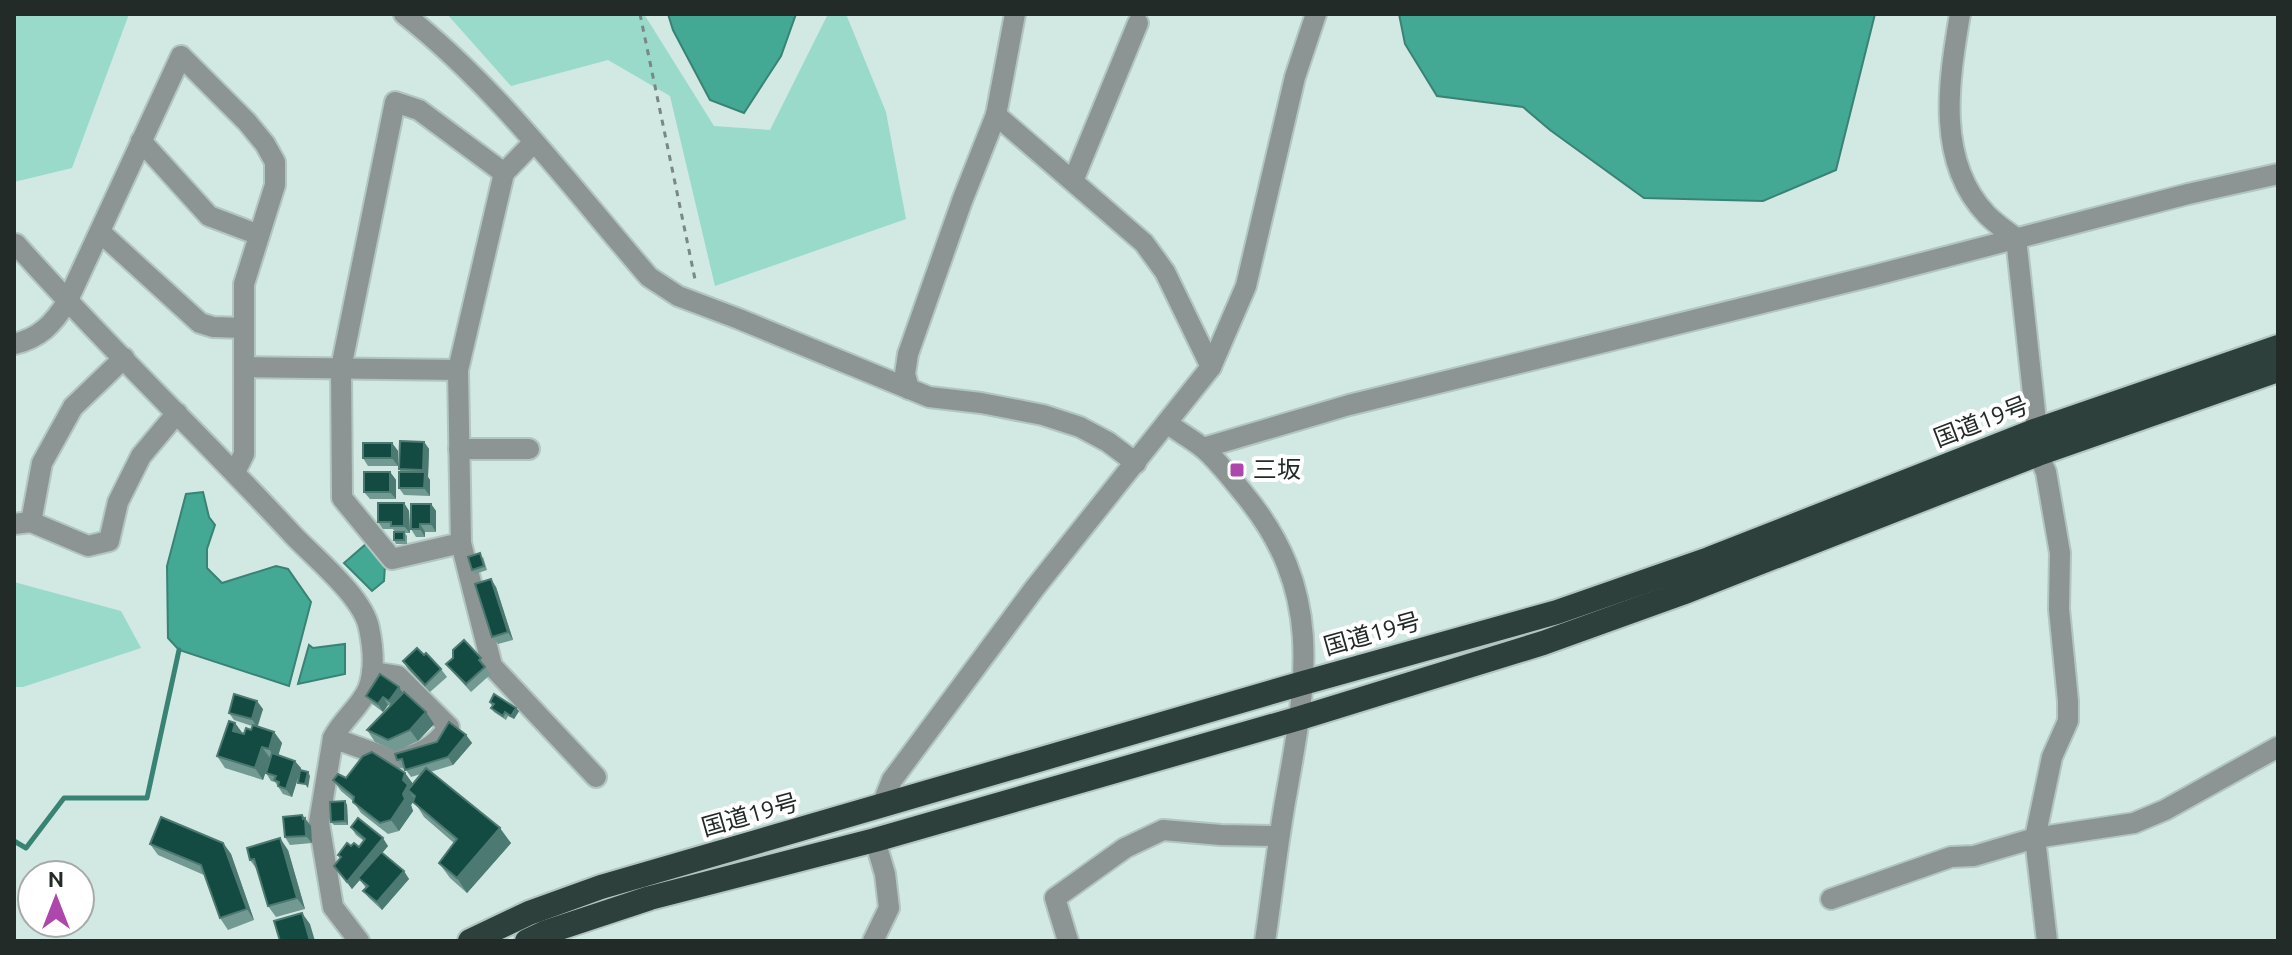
<svg xmlns="http://www.w3.org/2000/svg" width="2292" height="955" font-family="Ubuntu,'Noto Sans JP',sans-serif">
<rect width="100%" height="100%" fill="#d2e8e2"/>
<g fill="#99dacb">
<polygon points="14,14 129,14 72,168 14,182"/>
<polygon points="447,14 644,14 714,126 770,130 828,14 846,14 886,112 906,219 715,286 670,96 608,60 511,86"/>
<polygon points="14,582 121,611 141,648 23,687 14,687"/>
</g>
<g fill="#43a995" stroke="#398375" stroke-width="2">
<polygon points="668,14 796,14 781,56 744,113 710,100 673,30"/>
<polygon points="1399,14 1875,14 1836,170 1763,201 1644,198 1550,130 1523,107 1437,96 1405,44"/>
<polygon points="203,492 209,517 215,525 207,549 207,568 222,583 276,566 288,569 311,602 289,686 179,650 168,638 167,566 186,494"/>
<polygon points="366,544 385,565 384,581 372,591 344,563"/>
<polygon points="345,644 345,674 298,684 309,645 313,648"/>
</g>
<g fill="none" stroke-linecap="round" stroke-linejoin="round">
<polyline stroke="#398375" stroke-width="5" points="14,841 26,848 64,798 147,798 179,650"/>
<defs>
<g id="minor">
<path d="M404,14C499,89 571,187 649,277L678,296L739,319L929,397L981,403L1043,415L1080,427L1108,442L1136,463"/>
<path d="M1960,14C1949,80 1935,161 1987,215C1995,223 2006,231 2016,238L2037,430"/>
<polyline points="996,115 1144,243 1165,272 1211,367"/>
<polyline points="141,141 209,216 259,235"/>
<polyline points="1073,181 1138,23"/>
<polyline points="100,232 200,323 213,327 244,328"/>
<path d="M14,245L16,244C104,344 202,436 293,535C315,558 363,597 369,628C373,647 375,671 368,689C360,707 342,720 333,738L319,823L333,907L359,941"/>
<path d="M14,344C40,338 53,324 67,302L181,56L247,122L265,144L275,162V185L244,284V454L235,472"/>
<polyline points="244,367 458,370 504,173 534,142"/>
<polyline points="458,370 461,543 392,559 342,498 341,368 395,102 419,110 504,173"/>
<polyline points="909,389 905,374 908,354 962,201 996,115 1015,14"/>
<path d="M1168,424C1179,432 1192,439 1203,448C1218,461 1231,478 1244,494C1326,593 1306,684 1285,802C1277,848 1272,894 1265,941"/>
<polyline points="1203,448 1349,405 1872,276 2188,194 2278,174"/>
<polyline points="459,449 529,449"/>
<polyline points="2038,454 2046,472 2060,553 2059,609 2068,701 2068,721 2052,757 2035,838 2047,941"/>
<polyline points="31,522 42,463 73,407 124,358"/>
<polyline points="14,524 31,522 88,546 109,541 118,502 141,456 177,413"/>
<polyline points="461,543 492,666 596,777"/>
<path d="M333,738L391,759C418,757 434,747 449,727L398,676L372,672"/>
<polyline points="882,805 892,780 1034,589 1211,367 1246,286 1295,77 1316,14"/>
<polyline points="1831,899 1951,857 1974,856 2035,838 2134,823 2165,810 2278,747"/>
<polyline points="873,941 889,908 885,874 875,840"/>
<polyline points="1068,941 1055,898 1125,848 1163,830 1221,835 1279,836"/>
</g>
<g id="highway">
<polyline points="470,941 529,913 601,887 1303,683 1557,612 1709,559 2037,430 2278,347"/>
<polyline points="527,941 544,933 650,898 875,840 1300,718 1543,643 1682,593 2038,454 2278,370"/>
</g>
</defs>
<use href="#minor" stroke="#b2c6c1" stroke-width="24"/>
<use href="#highway" stroke="#b2c6c1" stroke-width="28"/>
<polyline stroke="#798884" stroke-width="3" stroke-dasharray="6 6" stroke-linecap="butt" points="640,14 696,284"/>
<use href="#minor" stroke="#8c9593" stroke-width="20"/>
<use href="#highway" stroke="#2e403c" stroke-width="24"/>
</g>
<g fill="#729992">
<polygon points="424,442 429,449 428,477 430,480 430,496 404,495 399,488 401,472 399,469"/>
<polygon points="392,443 398,451 398,466 368,466 363,458"/>
<polygon points="390,472 396,480 396,499 370,499 364,492"/>
<polygon points="404,503 409,511 410,533 405,533 407,536 407,544 396,544 394,540 395,532 393,529 383,529 378,522"/>
<polygon points="431,504 436,511 436,532 425,532 425,537 416,537 411,529"/>
<polygon points="483,557 487,570 475,574 472,570"/>
<polygon points="496,587 513,640 498,644 492,637"/>
<polygon points="424,655 441,669 447,677 430,692 408,669 403,661"/>
<polygon points="446,664 486,665 485,667 491,674 471,692 452,671"/>
<polygon points="399,687 403,693 434,724 418,741 396,751 375,742 367,730 390,706 388,705 383,712 371,703 366,696"/>
<polygon points="490,702 519,711 514,719 508,716 506,720 494,712 491,708 492,706"/>
<polygon points="263,709 258,726 274,732 282,743 278,755 301,768 292,797 283,794 275,782 271,781 266,773 270,760 263,780 225,768 217,756 235,723 243,734 251,730 252,726 234,720 229,713"/>
<polygon points="466,735 472,743 453,765 430,772 511,843 467,893 450,878 439,863 454,843 424,817 414,801 411,805 413,811 399,831 388,834 361,813 353,801 341,791 333,780 405,773 413,784 421,774 411,777 404,767 402,768 397,760"/>
<polygon points="345,801 347,805 348,825 334,825 331,822"/>
<polygon points="302,815 311,826 312,843 290,845 285,837"/>
<polygon points="351,827 388,846 382,853 409,879 382,910 369,898 363,891 366,888 360,880 352,889 334,866 340,858 338,855 351,846 359,847 364,841 356,835"/>
<polygon points="223,843 231,854 254,920 228,930 220,918 204,875 158,855 150,844"/>
<polygon points="288,850 305,909 276,917 268,906 258,871 250,860"/>
</g>
<g fill="#4c7971">
<polygon points="424,442 429,449 428,477 430,480 430,496 424,488 425,472 423,470"/>
<polygon points="392,443 398,451 398,466 392,458"/>
<polygon points="390,472 396,480 396,499 390,492"/>
<polygon points="404,503 409,511 410,533 404,526"/>
<polygon points="431,504 436,511 436,532 431,524"/>
<polygon points="420,524 425,532 425,537 420,529"/>
<polygon points="491,579 496,587 513,640 508,632"/>
<polygon points="399,687 404,695 394,709 389,701"/>
<polygon points="383,697 388,705 383,712 378,704"/>
<polygon points="257,701 263,709 257,727 252,719"/>
<polygon points="516,708 519,711 514,719 511,716"/>
<polygon points="426,712 434,724 418,741 410,730"/>
<polygon points="235,723 243,734 233,731"/>
<polygon points="274,732 282,743 277,760 269,749"/>
<polygon points="466,735 472,743 453,765 448,757"/>
<polygon points="262,747 270,758 263,780 255,768"/>
<polygon points="295,761 301,768 292,797 286,789"/>
<polygon points="308,772 310,776 308,788 305,784"/>
<polygon points="405,773 413,784 408,790 415,799 411,805 413,811 399,831 391,820 403,794 403,780"/>
<polygon points="345,801 347,805 348,825 345,821"/>
<polygon points="302,815 311,826 312,843 306,836"/>
<polygon points="500,828 511,843 467,893 457,878"/>
<polygon points="280,838 288,850 305,909 297,898"/>
<polygon points="383,838 388,846 352,889 347,882"/>
<polygon points="223,843 231,854 254,920 247,909"/>
<polygon points="404,871 409,879 382,910 377,902"/>
<polygon points="302,913 310,924 315,941 310,941"/>
</g>
<g fill="#134a41" stroke="#4c7971" stroke-width="2">
<polygon points="400,441 424,442 423,470 399,469"/>
<rect x="363" y="443" width="29" height="15"/>
<rect x="364" y="472" width="26" height="20"/>
<polygon points="399,472 425,472 424,488 399,488"/>
<polygon points="378,503 404,503 404,526 391,526 391,522 378,522"/>
<polygon points="411,504 431,504 431,524 420,524 420,529 411,529"/>
<rect x="394" y="532" width="10" height="8"/>
<polygon points="480,553 484,566 472,570 468,557"/>
<polygon points="491,579 508,632 492,637 475,584"/>
<polygon points="464,640 481,658 479,660 485,667 466,684 446,664 453,658 453,650"/>
<polygon points="417,648 424,655 426,653 441,669 425,685 403,661"/>
<polygon points="380,674 399,687 389,701 383,697 378,704 366,696"/>
<polygon points="404,692 426,712 410,730 388,740 367,730"/>
<polygon points="234,694 257,701 252,719 229,713"/>
<polygon points="494,694 516,708 511,716 505,712 503,716 491,708 494,704 490,702"/>
<polygon points="229,721 235,723 233,731 244,734 246,728 251,730 253,725 274,732 269,749 262,747 255,768 217,756"/>
<polygon points="449,722 466,735 448,757 405,770 402,759 397,760 395,754 437,742"/>
<polygon points="372,752 405,773 403,780 408,785 403,794 405,799 391,820 380,823 353,802 354,797 333,780 338,774 346,778 363,756"/>
<polygon points="272,753 295,761 286,789 278,786 279,782 274,780 276,776 266,773"/>
<polygon points="426,768 500,828 457,878 439,863 457,839 413,802 415,796 408,790"/>
<polygon points="300,770 308,772 305,784 298,783"/>
<polygon points="345,801 345,821 331,822 330,802"/>
<polygon points="302,815 303,819 305,818 306,836 285,837 283,817"/>
<polygon points="161,817 223,843 247,909 220,918 201,865 150,844"/>
<polygon points="358,818 383,838 347,882 334,866 341,857 338,855 347,843 351,846 354,843 359,847 365,839 351,827"/>
<polygon points="280,838 297,898 268,906 254,859 250,860 247,848"/>
<polygon points="381,852 404,871 377,902 363,891 368,886 358,878"/>
<polygon points="302,913 310,941 280,941 274,921"/>
</g>
<rect fill="#ae47ab" stroke="#fff" stroke-width="3" x="1229" y="462" width="16" height="16" rx="4"/>
<g text-anchor="middle" stroke-width="8" stroke-linejoin="round" paint-order="stroke">
<g font-size="24" fill="#232b29" stroke="#fff">
<text transform="translate(1981 422) rotate(-21)" y="8">国道19号</text>
<text transform="translate(1372 634) rotate(-16)" y="8">国道19号</text>
<text transform="translate(750 815) rotate(-16)" y="8">国道19号</text>
</g>
<g font-size="24" fill="#232b29" stroke="#fff" text-anchor="start">
<text x="1253" y="478">三坂</text>
</g>
</g>
<rect width="2292" height="955" fill="none" stroke="#232b29" stroke-width="32"/>
<g transform="translate(56 899)"><circle r="38" fill="#ffffff" stroke="#a7aaa9" stroke-width="2"/>
<path d="M0-6L14 30L0 20L-14 30Z" fill="#ae47ab"/>
<text y="-12" font-size="22" font-weight="bold" text-anchor="middle" fill="#232b29">N</text>
</g>
</svg>
